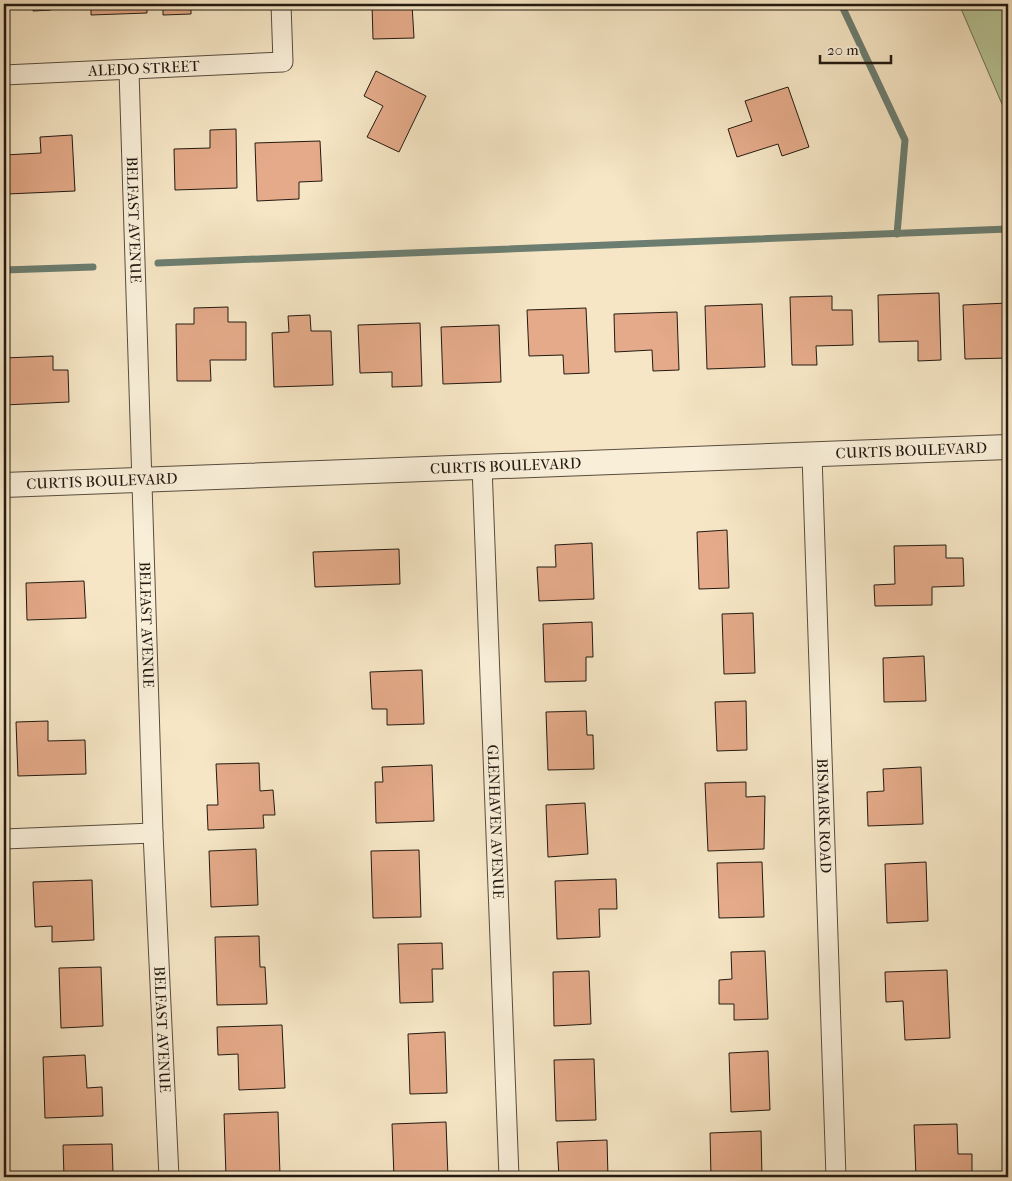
<svg xmlns="http://www.w3.org/2000/svg" width="1012" height="1181" font-family="'IM FELL French Canon',serif">
<rect width="100%" height="100%" fill="#f6e6c5"/>
<filter id="stains"><feTurbulence type="fractalNoise" baseFrequency=".004" numOctaves="4"/><feColorMatrix values="0 0 0 0 .2 0 0 0 0 .09 0 0 0 0 .02 0 0 0 .5 -.17"/></filter>
<radialGradient id="worn" r=".72"><stop offset=".6" stop-color="#630" stop-opacity="0"/><stop offset="1" stop-color="#630" stop-opacity=".3"/></radialGradient>
<polygon fill="#b8c698" stroke="#6e7055" points="959,4 1008,4 1008,118"/>
<g fill="none" stroke-linecap="round" stroke-linejoin="round">
<g stroke="#6c7e71" stroke-width="7">
<polyline points="841,4 905,140 897,234"/>
<polyline points="158,263 1008,229"/>
<polyline points="4,270 93,267"/>
</g>
</g>
<g fill="#e4aa89" stroke="#231a12">
<polygon points="33,4 50,4 51,10 33,11"/>
<polygon points="91,4 147,4 147,13 91,15"/>
<polygon points="163,4 191,4 191,14 163,15"/>
<polygon points="372,4 412,4 414,38 373,39"/>
<polygon points="376,71 426,96 399,152 367,137 383,106 364,96"/>
<polygon points="788,87 809,147 782,156 778,144 737,157 728,129 752,121 745,101"/>
<polygon points="236,129 237,188 175,190 174,149 210,148 210,130"/>
<polygon points="72,135 75,191 7,194 5,155 41,153 40,137"/>
<polygon points="320,141 322,181 299,182 299,199 257,201 255,143"/>
<polygon points="939,293 941,360 918,361 918,341 879,342 878,295"/>
<polygon points="832,296 832,310 852,310 853,345 816,346 817,365 792,365 790,297"/>
<polygon points="1008,303 1008,358 965,359 963,305"/>
<polygon points="762,304 765,367 707,369 705,306"/>
<polygon points="228,307 228,322 246,322 246,360 210,360 211,381 177,381 176,324 194,324 194,308"/>
<polygon points="586,308 589,373 564,374 563,355 529,356 527,310"/>
<polygon points="677,312 679,370 653,371 652,350 615,352 614,314"/>
<polygon points="310,315 311,331 331,331 333,385 274,387 272,333 289,332 288,316"/>
<polygon points="420,323 422,386 392,387 392,372 360,373 358,325"/>
<polygon points="499,325 501,382 443,384 441,327"/>
<polygon points="53,356 53,370 68,370 69,402 4,405 4,358"/>
<polygon points="727,530 729,588 699,589 697,532"/>
<polygon points="592,543 594,599 539,601 537,567 556,567 555,545"/>
<polygon points="946,545 946,558 963,558 964,586 932,587 932,605 875,606 874,585 895,584 894,546"/>
<polygon points="399,549 400,584 315,587 313,552"/>
<polygon points="84,581 86,618 27,620 26,583"/>
<polygon points="753,613 755,673 724,674 722,614"/>
<polygon points="592,622 593,657 586,657 586,681 545,682 543,624"/>
<polygon points="924,656 926,701 884,702 883,658"/>
<polygon points="422,670 424,724 387,725 387,709 372,709 370,672"/>
<polygon points="746,701 747,750 717,751 715,702"/>
<polygon points="586,711 587,735 593,735 594,769 548,770 546,712"/>
<polygon points="48,721 48,741 85,740 86,774 18,776 16,722"/>
<polygon points="259,763 260,791 273,790 275,815 263,815 264,828 208,830 207,805 218,805 216,764"/>
<polygon points="432,765 434,821 376,823 375,782 383,782 382,767"/>
<polygon points="921,767 923,824 868,826 867,792 884,791 883,769"/>
<polygon points="746,782 746,797 765,796 764,849 708,851 705,783"/>
<polygon points="585,803 588,854 548,857 546,805"/>
<polygon points="256,849 258,905 211,907 209,851"/>
<polygon points="419,850 421,917 373,918 371,851"/>
<polygon points="762,862 764,917 719,918 717,863"/>
<polygon points="926,862 928,921 887,923 885,864"/>
<polygon points="616,879 617,909 599,909 600,937 557,939 555,881"/>
<polygon points="92,880 94,940 52,942 52,926 35,927 33,882"/>
<polygon points="259,936 260,967 265,967 267,1004 217,1005 215,937"/>
<polygon points="442,943 443,969 432,969 433,1002 400,1003 398,944"/>
<polygon points="765,951 768,1019 734,1020 734,1004 719,1004 719,980 732,979 731,952"/>
<polygon points="101,967 103,1026 61,1028 59,968"/>
<polygon points="947,970 950,1038 905,1040 903,1001 886,1002 885,972"/>
<polygon points="589,971 591,1024 554,1026 553,972"/>
<polygon points="282,1025 285,1088 239,1090 238,1054 218,1055 217,1027"/>
<polygon points="445,1032 447,1093 410,1094 408,1034"/>
<polygon points="768,1051 770,1110 731,1112 729,1053"/>
<polygon points="85,1055 87,1088 102,1087 103,1116 45,1118 43,1057"/>
<polygon points="594,1059 596,1120 556,1121 554,1060"/>
<polygon points="278,1112 280,1176 226,1177 224,1114"/>
<polygon points="446,1122 448,1177 394,1177 392,1124"/>
<polygon points="957,1124 958,1154 972,1154 972,1177 916,1177 914,1125"/>
<polygon points="761,1131 762,1177 711,1177 710,1133"/>
<polygon points="607,1140 608,1177 559,1177 557,1142"/>
<polygon points="112,1144 113,1173 97,1173 97,1177 64,1177 63,1145"/>
</g>
<g fill="none" stroke-linecap="round" stroke-linejoin="round">
<defs>
<g id="minor">
<path id="s1" d="M129,71L153,833L169,1177"/>
<path id="s2" d="M4,75L283,62L281,4"/>
<path id="s3" d="M812,455L836,1177"/>
<path id="s4" d="M482,466L509,1177"/>
<polyline points="4,839 153,833"/>
</g>
<g id="tertiary">
<path id="s5" d="M4,485L1008,447"/>
</g>
</defs>
<use href="#minor" stroke="#584d3f" stroke-width="21"/>
<use href="#tertiary" stroke="#584d3f" stroke-width="26"/>
<use href="#minor" stroke="#f9efd9" stroke-width="19"/>
<use href="#tertiary" stroke="#f9efd9" stroke-width="24"/>
</g>
<g text-anchor="middle" stroke-width="5" stroke-linejoin="round" paint-order="stroke">
<g font-size="15" fill="#231a12" stroke="#f9efd9">
<text dy="5" stroke="none"><textPath href="#s2" startOffset="140">ALEDO STREET</textPath></text>
<text dy="5" stroke="none"><textPath href="#s1" startOffset="149">BELFAST AVENUE</textPath></text>
<text dy="5" stroke="none"><textPath href="#s5" startOffset="908">CURTIS BOULEVARD</textPath></text>
<text dy="5" stroke="none"><textPath href="#s5" startOffset="502">CURTIS BOULEVARD</textPath></text>
<text dy="5" stroke="none"><textPath href="#s5" startOffset="98">CURTIS BOULEVARD</textPath></text>
<text dy="5" stroke="none"><textPath href="#s1" startOffset="554">BELFAST AVENUE</textPath></text>
<text dy="5" stroke="none"><textPath href="#s3" startOffset="361">BISMARK ROAD</textPath></text>
<text dy="5" stroke="none"><textPath href="#s4" startOffset="356">GLENHAVEN AVENUE</textPath></text>
<text dy="5" stroke="none"><textPath href="#s1" startOffset="959">BELFAST AVENUE</textPath></text>
</g>
</g>
<rect width="1012" height="1181" fill="none" stroke="#f6e6c5" stroke-width="20"/>
<rect x="5" y="5" width="1002" height="1171" fill="none" stroke="#231a12" stroke-width="2.5"/>
<rect x="10" y="10" width="992" height="1161" fill="none" stroke="#231a12"/>
<path d="M820 55v8h71v-8" fill="none" stroke="#231a12" stroke-width="2.5"/>
<text x="827" y="55" font-size="15" fill="#231a12" stroke="#f9efd9" stroke-width="4" paint-order="stroke">20 m</text>
<rect width="100%" height="100%" filter="url(#stains)"/>
<rect width="100%" height="100%" fill="url(#worn)"/>
</svg>
